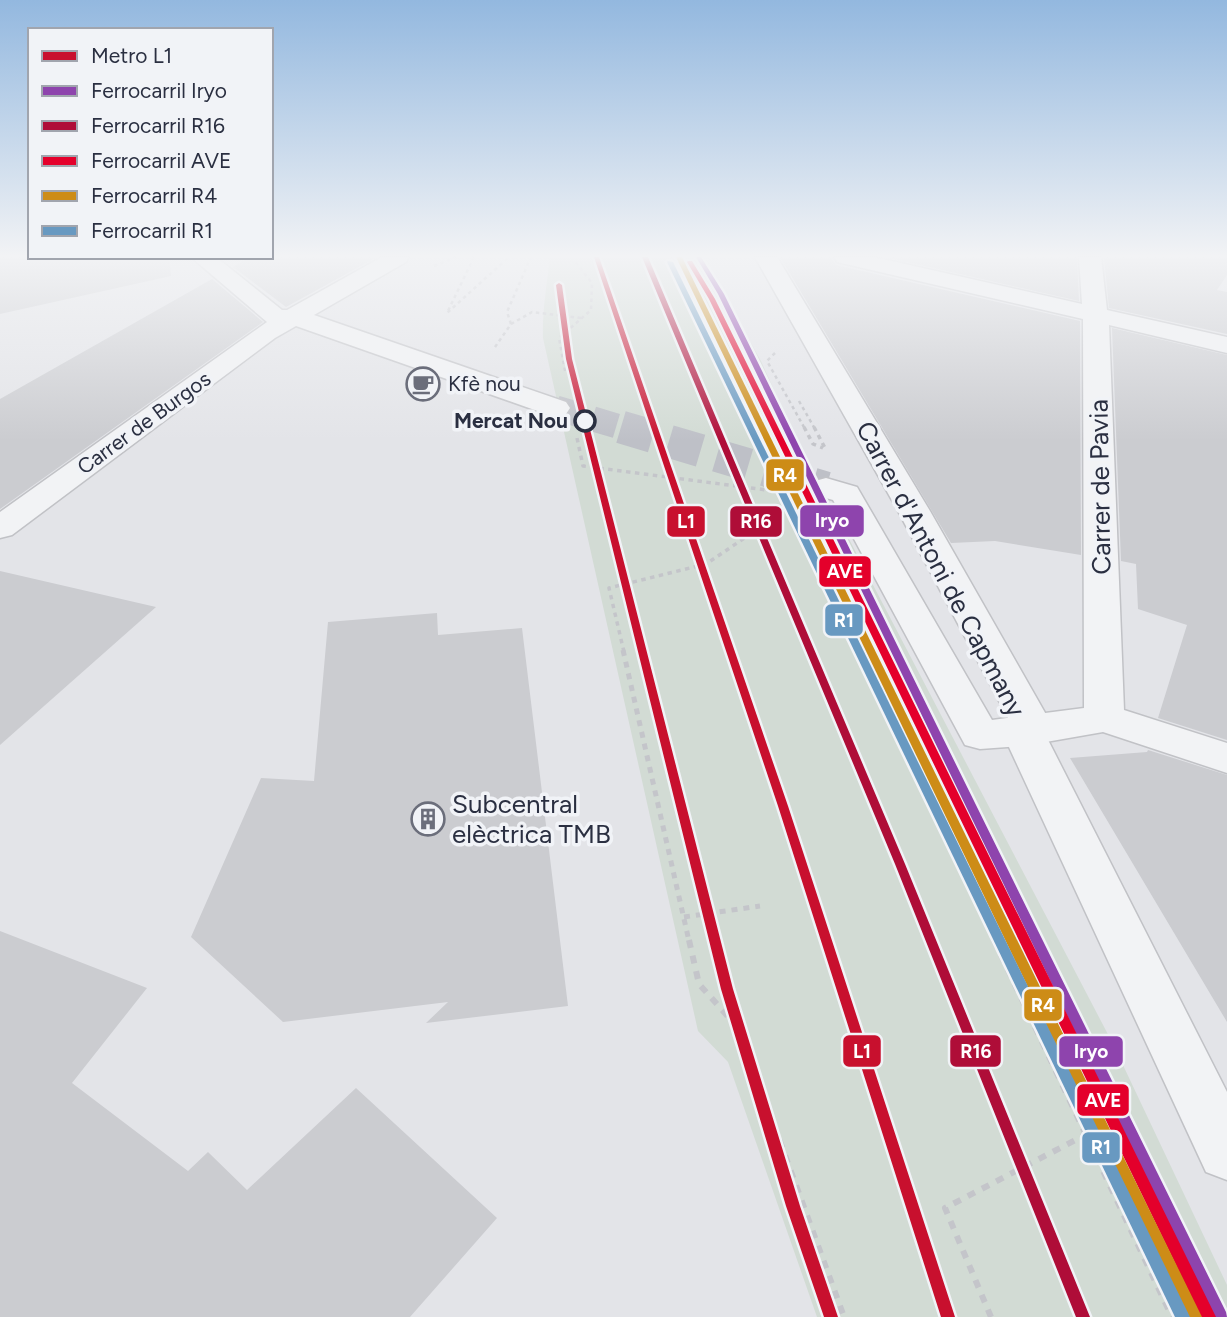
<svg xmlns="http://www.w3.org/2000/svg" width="1227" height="1317" font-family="Figtree,sans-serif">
<rect width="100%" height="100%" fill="#e3e4e8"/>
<path fill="#d2dbd4" d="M550,257H703L761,361L792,430L1113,1044L1227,1285V1317H817L728,1062L698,1031L543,338C542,311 547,284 550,257Z"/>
<g fill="#cbccd0">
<polygon points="0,257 169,257 171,276 0,314"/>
<polygon points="250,257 377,257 286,307 233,267"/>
<polygon points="780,257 831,257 836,265 1080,321 1081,555 995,541 951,543"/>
<polygon points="885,257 1077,257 1079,301"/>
<polygon points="1104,257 1227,257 1227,275 1217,290 1227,292 1227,334 1109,308"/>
<polygon points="212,279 263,322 0,509 0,399"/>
<polygon points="1112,328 1227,355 1227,740 1158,718 1187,625 1138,609 1136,564 1121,561"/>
<polygon points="0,571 156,607 0,745"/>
<polygon points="437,613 438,635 522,628 568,1006 426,1023 448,1002 283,1022 191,937 261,778 314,781 328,622"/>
<polygon points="1148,750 1227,775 1227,1022 1070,758 1147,752"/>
<polygon points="0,931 147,988 72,1083 188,1171 208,1152 247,1190 356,1088 497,1218 410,1317 0,1317"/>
</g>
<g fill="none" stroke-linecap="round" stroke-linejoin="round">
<polyline stroke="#bec0c7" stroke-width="25" stroke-dasharray="25 13" stroke-linecap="butt" points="556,408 627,429"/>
<polyline stroke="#bec0c7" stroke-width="33" stroke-dasharray="33 17" stroke-linecap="butt" points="621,427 826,488"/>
<defs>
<polygon id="pedestrian" points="755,257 777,257 930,511 1048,718 1044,732 1227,1092 1227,1180 1206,1172 1002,732 1008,718 898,511"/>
<g id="minor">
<polygon points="191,257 216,257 282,310 287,310 382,257 409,257 406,262 314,315 566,402 570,408 566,414 556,417 546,414 296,326 275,338 12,535 0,538 0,512 267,322"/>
<polygon points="834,257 874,257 1082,304 1079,257 1101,257 1107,310 1227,337 1227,353 1109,325 1124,710 1227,743 1227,773 1103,732 1023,746 980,749 965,745 833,500 815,495 810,488 815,481 826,478 857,487 992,720 1084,708 1083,319 837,262"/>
</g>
</defs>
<use href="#pedestrian" stroke="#c1c2c6" stroke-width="3"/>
<use href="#minor" stroke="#c1c2c6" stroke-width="3"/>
<g stroke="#c4c5ca" stroke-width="2.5" stroke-dasharray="3.5 3.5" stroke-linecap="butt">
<polyline points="474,257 447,313 509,257"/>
<polyline points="671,257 757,429"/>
<polyline points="434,266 456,257"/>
<polyline points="511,324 532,312 581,318"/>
<polyline points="495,347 511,324 507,312 531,257"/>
<polyline points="775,353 767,361 805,429"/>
<polyline points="565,371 559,338 591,310 592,283 574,260"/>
<polyline points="799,401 815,429"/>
</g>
<g stroke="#c4c5ca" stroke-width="3.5" stroke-dasharray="4.5 4.5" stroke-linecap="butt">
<polyline points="756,427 776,467"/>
<polyline points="804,427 813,444 823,448"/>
<polyline points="814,427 825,448"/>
<polyline points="577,438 583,466 782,492"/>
<polyline points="781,486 776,467 792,465"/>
<polyline points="793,515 858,652"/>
<polyline points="624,652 609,588 706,564 789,508"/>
</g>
<g stroke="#c4c5ca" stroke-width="5" stroke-dasharray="6 6" stroke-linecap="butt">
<polyline points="623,650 689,941"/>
<polyline points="857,650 995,941"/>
<polyline points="684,917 760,906"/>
</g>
<g stroke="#c4c5ca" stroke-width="6" stroke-dasharray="8 8" stroke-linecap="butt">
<polyline points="689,940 699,984 739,1029 844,1317"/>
<polyline points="994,940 1172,1317"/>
<polyline points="991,1317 945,1208 1087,1134"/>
</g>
<use href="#pedestrian" fill="#f2f3f5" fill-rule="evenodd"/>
<use href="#minor" fill="#f2f3f5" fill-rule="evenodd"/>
<defs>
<polygon id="rail-1" points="696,257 701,257 724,294 1226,1312 1227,1317 1213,1317 718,294"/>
<polygon id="rail-2" points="642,257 648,257 905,864 1090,1317 1076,1317 895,864"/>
<polygon id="rail-3" points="688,261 692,261 715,299 1216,1317 1201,1317 709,299 687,262"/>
<polygon id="rail-4" points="676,257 682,257 1202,1317 1187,1317"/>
<polygon id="rail-5" points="668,261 673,262 1190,1317 1175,1317 667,262"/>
</defs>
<use href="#rail-1" stroke="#f1f3f7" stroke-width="5"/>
<use href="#rail-2" stroke="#f1f3f7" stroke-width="5"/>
<use href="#rail-3" stroke="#f1f3f7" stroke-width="5"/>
<use href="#rail-4" stroke="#f1f3f7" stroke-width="5"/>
<use href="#rail-5" stroke="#f1f3f7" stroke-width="5"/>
<use href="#rail-1" fill="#8e44ad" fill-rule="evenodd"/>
<use href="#rail-2" fill="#af0d38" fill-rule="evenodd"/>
<use href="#rail-3" fill="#e4002b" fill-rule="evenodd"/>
<use href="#rail-4" fill="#cd8c17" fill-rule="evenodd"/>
<use href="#rail-5" fill="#6899c1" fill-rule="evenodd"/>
<defs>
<g id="metro-1">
<polygon points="594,257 599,257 788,806 955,1317 941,1317 778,806"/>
<polygon points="559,283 562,285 572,359 733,989 800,1206 838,1317 824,1317 786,1206 721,989 566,359 556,285"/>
</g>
</defs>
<use href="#metro-1" stroke="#f1f3f7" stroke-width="5"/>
<use href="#metro-1" fill="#c8102e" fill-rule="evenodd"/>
</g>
<linearGradient id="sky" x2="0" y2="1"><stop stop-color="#93b8df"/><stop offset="0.58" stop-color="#f2f3f5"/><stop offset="1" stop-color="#f2f3f5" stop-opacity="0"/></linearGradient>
<rect width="1227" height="441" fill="url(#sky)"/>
<defs>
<symbol id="cafe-ring" viewBox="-11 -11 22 22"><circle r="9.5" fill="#f1f3f7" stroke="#6b6e7b" stroke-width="1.5"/><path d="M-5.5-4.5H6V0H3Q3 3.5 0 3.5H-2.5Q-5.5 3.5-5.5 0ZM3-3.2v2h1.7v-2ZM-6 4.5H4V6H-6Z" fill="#6b6e7b"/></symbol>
<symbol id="building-ring" viewBox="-11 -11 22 22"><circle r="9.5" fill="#f1f3f7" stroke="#6b6e7b" stroke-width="1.5"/><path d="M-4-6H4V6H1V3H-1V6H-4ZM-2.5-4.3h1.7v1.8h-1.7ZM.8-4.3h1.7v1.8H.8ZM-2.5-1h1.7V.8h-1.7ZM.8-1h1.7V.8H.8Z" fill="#6b6e7b"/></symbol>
</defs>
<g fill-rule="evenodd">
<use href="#cafe-ring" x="404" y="365" width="38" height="38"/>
<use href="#building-ring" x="409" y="800" width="38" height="38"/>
</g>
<circle fill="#f1f3f7" stroke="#2a2f41" stroke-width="3.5" cx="585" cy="421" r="10"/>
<g text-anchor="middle" stroke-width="7" stroke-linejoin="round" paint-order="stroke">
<g font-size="21" fill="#2a2f41" stroke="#f1f3f7" text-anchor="start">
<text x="448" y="391">Kfè nou</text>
</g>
<g font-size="21" font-weight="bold" fill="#2a2f41" stroke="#f1f3f7" text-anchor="end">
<text x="568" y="428">Mercat Nou</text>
</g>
<g font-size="21" fill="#2a2f41" stroke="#f1f3f7">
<text transform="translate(144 423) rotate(-36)" y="7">Carrer de Burgos</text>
</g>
<g font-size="26" fill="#2a2f41" stroke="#f1f3f7">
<text transform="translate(1100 487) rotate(-91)" y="9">Carrer de Pavia</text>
<text transform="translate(941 569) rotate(62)" y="9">Carrer d'Antoni de Capmany</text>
</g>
<g font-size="26" fill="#2a2f41" stroke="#f1f3f7" text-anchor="start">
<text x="452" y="813">Subcentral<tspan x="452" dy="30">elèctrica TMB</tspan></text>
</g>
</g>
<g stroke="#f1f3f7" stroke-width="2.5">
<rect x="765" y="458" width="40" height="34" rx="7" fill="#cd8c17"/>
<rect x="799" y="504" width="66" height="34" rx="7" fill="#8e44ad"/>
<rect x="666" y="505" width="40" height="33" rx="7" fill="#c8102e"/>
<rect x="729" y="505" width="54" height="33" rx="7" fill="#af0d38"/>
<rect x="818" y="555" width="54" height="33" rx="7" fill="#e4002b"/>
<rect x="824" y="603" width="40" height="34" rx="7" fill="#6899c1"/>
<rect x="1023" y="988" width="40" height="34" rx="7" fill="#cd8c17"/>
<rect x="949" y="1034" width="53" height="34" rx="7" fill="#af0d38"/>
<rect x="842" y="1034" width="40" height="34" rx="7" fill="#c8102e"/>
<rect x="1058" y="1035" width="66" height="33" rx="7" fill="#8e44ad"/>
<rect x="1076" y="1083" width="54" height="34" rx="7" fill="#e4002b"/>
<rect x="1081" y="1131" width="40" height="33" rx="7" fill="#6899c1"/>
</g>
<g font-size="19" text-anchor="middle" font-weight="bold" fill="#fff">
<text x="785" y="482">R4</text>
<text x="832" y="527">Iryo</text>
<text x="686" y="528">L1</text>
<text x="756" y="528">R16</text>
<text x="845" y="578">AVE</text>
<text x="844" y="627">R1</text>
<text x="1043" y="1012">R4</text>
<text x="976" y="1058">R16</text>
<text x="862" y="1058">L1</text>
<text x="1091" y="1058">Iryo</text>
<text x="1103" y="1107">AVE</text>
<text x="1101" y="1154">R1</text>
</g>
<rect x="28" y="28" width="245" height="231" fill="#f1f3f7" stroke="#a1a5ae" stroke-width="2"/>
<rect x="42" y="51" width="35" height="10" fill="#c8102e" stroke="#a1a5ae" stroke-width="2"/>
<text x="91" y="63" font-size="21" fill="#2a2f41">Metro L1</text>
<rect x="42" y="86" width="35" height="10" fill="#8e44ad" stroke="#a1a5ae" stroke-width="2"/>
<text x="91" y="98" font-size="21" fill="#2a2f41">Ferrocarril Iryo</text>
<rect x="42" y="121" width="35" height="10" fill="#af0d38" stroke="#a1a5ae" stroke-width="2"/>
<text x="91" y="133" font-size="21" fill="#2a2f41">Ferrocarril R16</text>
<rect x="42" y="156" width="35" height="10" fill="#e4002b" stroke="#a1a5ae" stroke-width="2"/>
<text x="91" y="168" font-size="21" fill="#2a2f41">Ferrocarril AVE</text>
<rect x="42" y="191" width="35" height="10" fill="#cd8c17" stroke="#a1a5ae" stroke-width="2"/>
<text x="91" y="203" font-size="21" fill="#2a2f41">Ferrocarril R4</text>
<rect x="42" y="226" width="35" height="10" fill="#6899c1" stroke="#a1a5ae" stroke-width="2"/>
<text x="91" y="238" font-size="21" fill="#2a2f41">Ferrocarril R1</text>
</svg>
